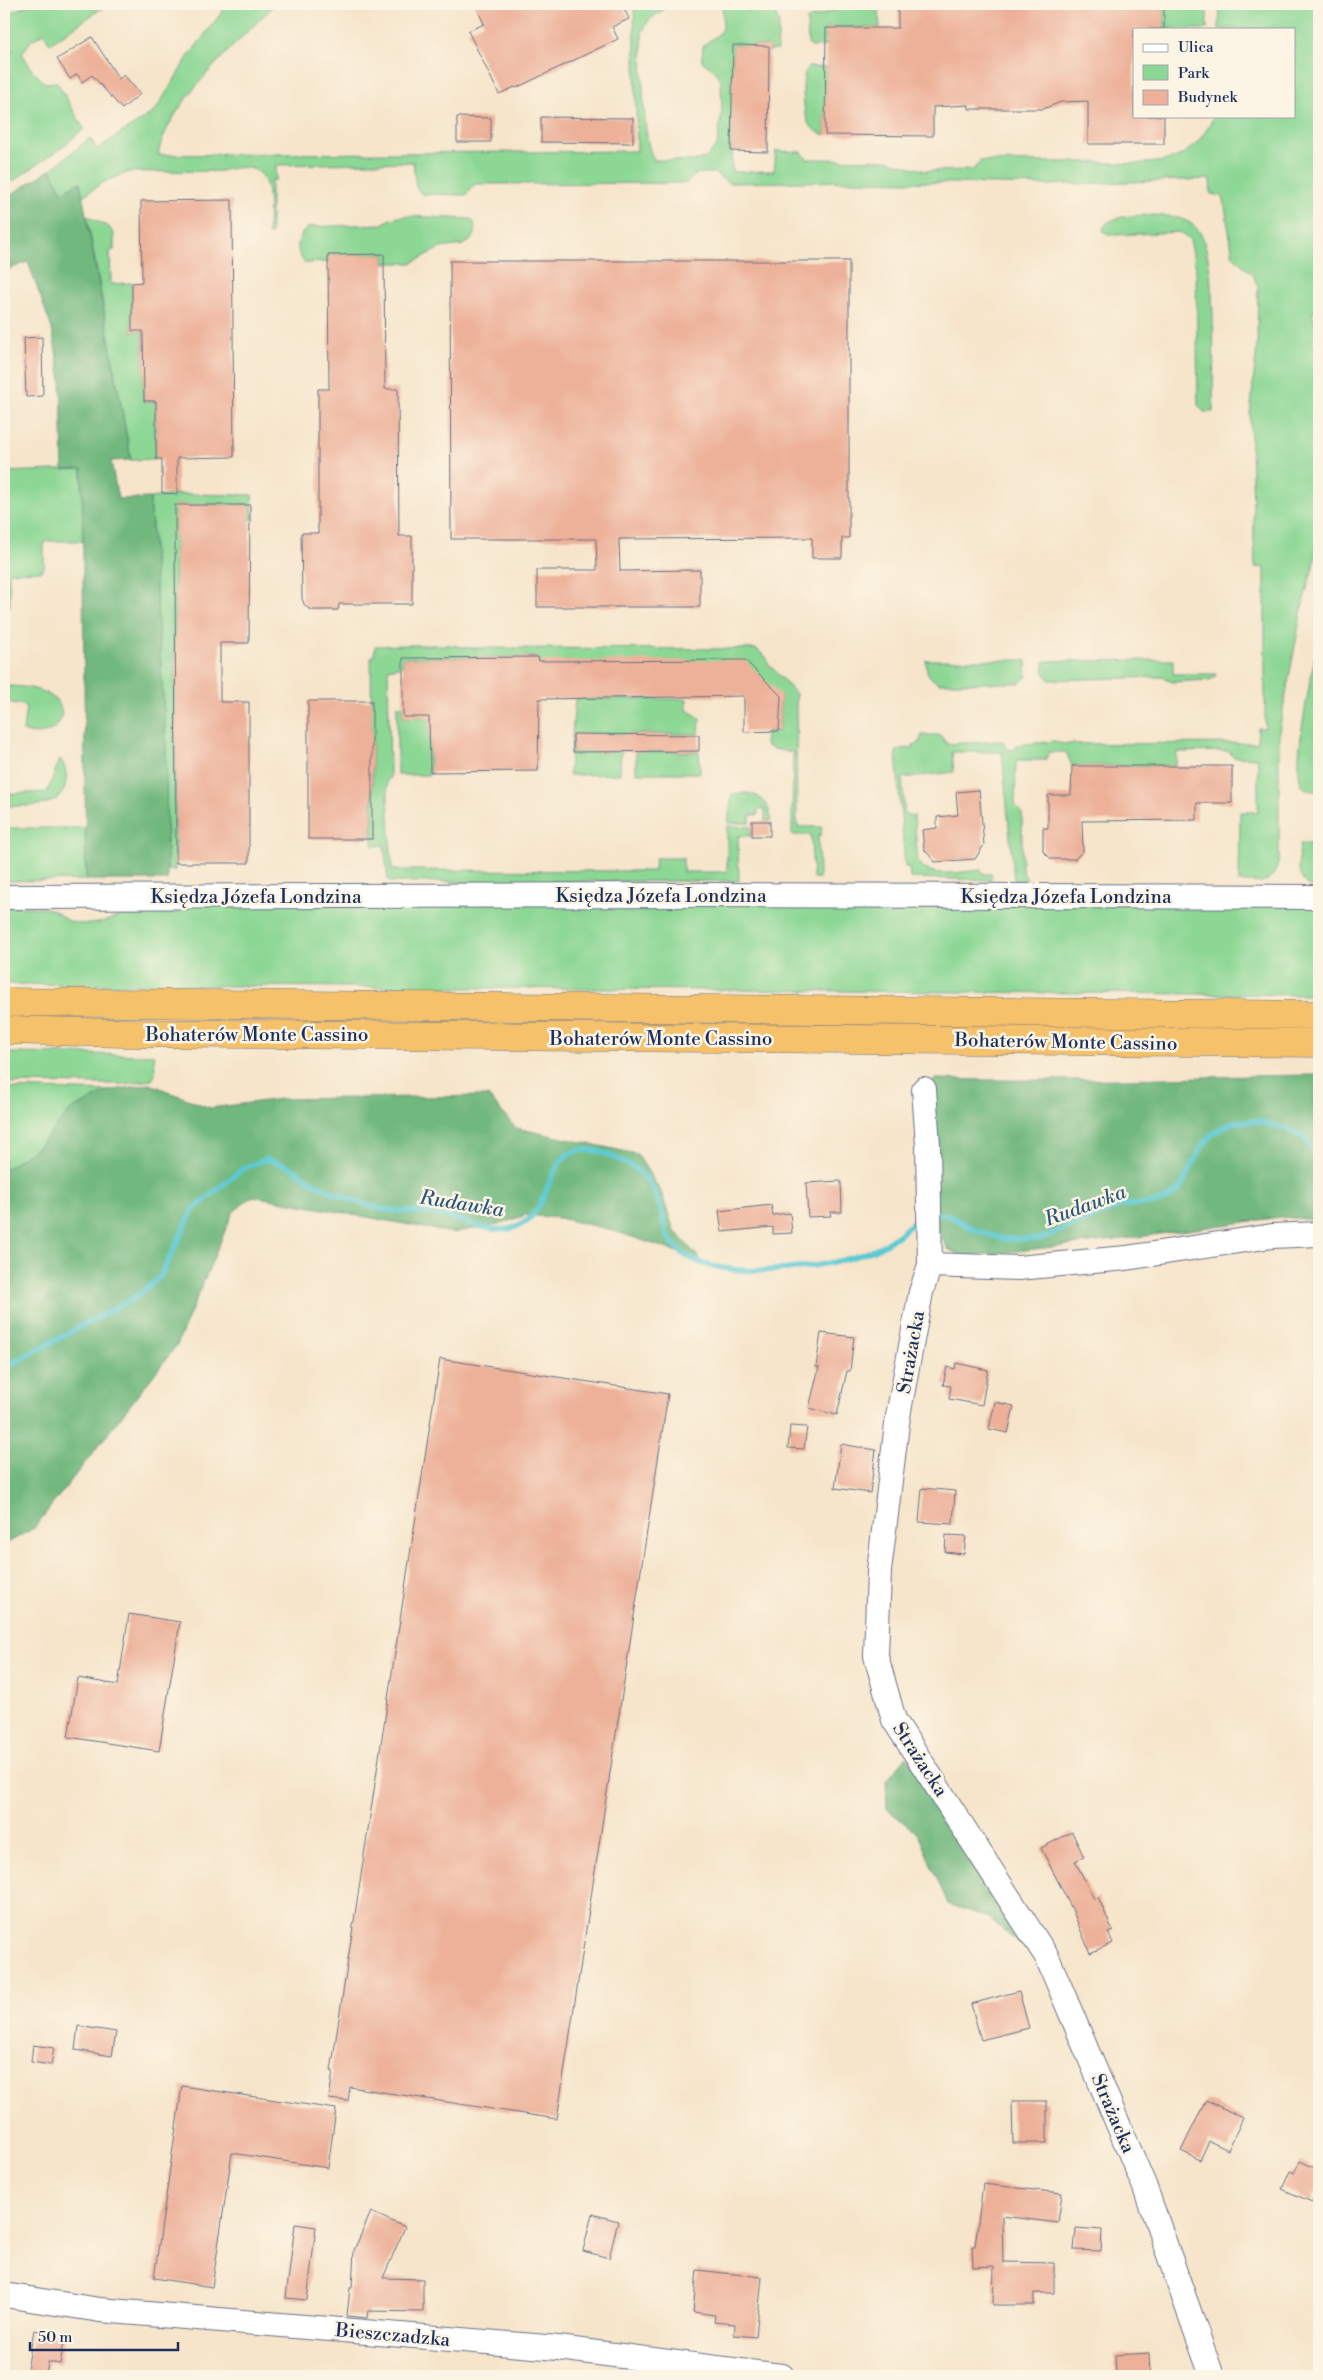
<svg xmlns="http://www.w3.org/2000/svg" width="1323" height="2380" font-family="'Libre Bodoni',serif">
<rect width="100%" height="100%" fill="#fcf5e5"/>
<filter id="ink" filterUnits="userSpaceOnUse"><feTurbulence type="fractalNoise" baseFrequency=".02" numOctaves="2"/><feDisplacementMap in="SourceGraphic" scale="10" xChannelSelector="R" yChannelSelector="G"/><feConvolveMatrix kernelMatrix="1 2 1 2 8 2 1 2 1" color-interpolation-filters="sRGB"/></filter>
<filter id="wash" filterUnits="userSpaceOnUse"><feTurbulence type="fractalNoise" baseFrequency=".0096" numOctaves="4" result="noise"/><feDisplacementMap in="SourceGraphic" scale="20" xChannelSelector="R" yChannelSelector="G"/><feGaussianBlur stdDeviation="1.12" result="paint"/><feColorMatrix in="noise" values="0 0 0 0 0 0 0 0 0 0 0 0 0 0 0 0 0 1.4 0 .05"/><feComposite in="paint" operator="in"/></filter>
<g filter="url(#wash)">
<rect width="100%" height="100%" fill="#f6e5cb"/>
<g fill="#8cd794" stroke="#548379">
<polygon points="30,4 108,4 50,44 44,33 32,40 22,53 32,70 45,83 57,82 84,129 60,149 4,187 4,56 13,51 4,35 4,15"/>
<path d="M228,4H275C239,42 167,103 158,155L637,151L634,4H672L650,19L642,32C643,59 641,141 654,160L693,161L706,158L717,146L722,110L721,82L715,71L702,61L703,45C727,30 723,31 722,4H743L746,11L772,4L779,23L777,50L769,51V46L733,45L732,172L774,171L776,151L802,152L807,159L887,160L926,171L973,170L980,161C1017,162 1054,162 1091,162C1119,163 1153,167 1179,156C1195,148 1207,132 1214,116H1294V29H1219L1220,4H1319V309L1312,313L1319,329V336L1312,340L1319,357V371L1312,374L1319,391V400L1312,403L1319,421V545L1303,603L1279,731V861C1272,886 1262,882 1239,882L1240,812H1258V758L1233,757L1229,751L1177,752L1176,766H1072L1066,752H1049L1046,760H1016L1015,805L1022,812V871L1028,880H1014L1002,752H952L954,772L902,778L905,814L914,816L918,862C929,880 963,871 981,870L985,874H991L992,877L990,880L910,878L909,867H905L896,752L899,749L913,748V745L919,743L922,735H940L947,744L1003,741L1007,750L1016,749V745L1056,741L1062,744L1257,743L1258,728H1265V568L1255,567L1250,415L1257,346L1258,287L1253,275L1233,256L1224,200L1222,196L1211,194L1210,179L1047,185L861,181L729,183L714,173H698L686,183L475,184L466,195L422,194L416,187L413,162L276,165V180H271V235H268C268,197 277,155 221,171L129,172L104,182L83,196L80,182L62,192L51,169L90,138L97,149L155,111L190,54Z"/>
<path d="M856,4C877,4 879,6 880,28H826V46L812,47L808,44L807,19Z"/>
<polygon points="1164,4 1203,4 1207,11 1207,29 1164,29"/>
<path d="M808,67H826L825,135C819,133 813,130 809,124C803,115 800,74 808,67Z"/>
<path d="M1152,215C1168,216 1186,216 1198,230C1218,253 1213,377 1213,412H1204L1198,405L1196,268L1190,240L1180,232L1112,235L1104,232L1103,228C1112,214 1137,216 1152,215Z"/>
<polygon points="87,216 109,227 114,234 114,250 110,251 111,284 132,283 132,331 143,331 144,401 156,401 156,459 131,460"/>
<path d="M405,216L471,219L474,223L475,234L470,241L463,245L440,248L412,263H384V254L328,255V262L305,263C294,251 296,236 309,227L382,224L390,219Z"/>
<polygon points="82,469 83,541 48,541 44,544 44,567 41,571 9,572 10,606 4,607 4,472"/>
<polygon points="180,494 252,495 253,519 249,520 249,505 175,505 175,870 167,870 166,742 150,498"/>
<path d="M1319,635V791C1313,791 1306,791 1302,785C1290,766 1315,661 1319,635Z"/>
<polygon points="407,645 450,645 468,648 756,649 767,658 767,662 796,694 797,827 822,827 821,835 818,835 819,878 813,878 811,835 792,835 793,752 773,749 765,745 766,732 779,731 781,696 539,661 538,657 403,658 403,666 388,669 390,778 387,780 392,870 654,871 655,858 683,858 683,872 726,872 727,869 727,826 751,827 751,836 738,836 739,881 392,882 388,880 384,845 373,846 371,657 374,656 375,646"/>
<path d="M926,660H1026L1027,677L1019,683H939C928,677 926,673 926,660Z"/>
<polygon points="1173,660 1173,674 1216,674 1214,678 1209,680 1172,682 1163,677 1049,680 1043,670 1045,661"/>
<path d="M4,686C18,686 33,687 46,693C79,710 54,744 23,731L26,706L4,701Z"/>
<polygon points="575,699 687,699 687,710 700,718 699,734 573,734 573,752 621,751 620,774 569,775"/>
<polygon points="403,705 403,717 430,717 429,775 399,775 397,773 397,706"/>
<polygon points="636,751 699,752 700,772 699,773 636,773"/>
<path d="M60,759C65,765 67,773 66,781C64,811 25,805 4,806V794L47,792Z"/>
<path d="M748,793C762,796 770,805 771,820L765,821V809H758V815H750V823H728L732,794Z"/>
<polygon points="4,828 85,828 86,880 4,881"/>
<path d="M1300,844H1319V887L1307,885C1295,875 1299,858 1300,844Z"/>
<path d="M171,903L1319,904V995L4,984V907C19,907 40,905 54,911C59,913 62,918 67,920C86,928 105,923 123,914L124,910Z"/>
<polygon points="4,1053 154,1055 155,1074 152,1080 123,1084 4,1083"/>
<polygon points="4,1088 108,1091 71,1110 38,1147 4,1170"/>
</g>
<g fill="#71b87e" stroke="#46746e">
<polygon points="51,169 62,192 80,182 131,460 111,461 118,499 150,498 166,742 167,880 86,880 82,469 63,470 61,380 52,329 28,262 4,271 4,199"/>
<path d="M1319,1075V1220L1280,1217L1124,1239L964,1257L948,1249L937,1229L930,1085L935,1079C1063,1083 1191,1076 1319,1075Z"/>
<polygon points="150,1084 210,1108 281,1099 488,1096 516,1128 637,1154 661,1192 674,1230 701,1260 608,1229 559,1218 526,1215 503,1223 453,1233 253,1196 233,1212 177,1345 34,1528 4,1545 4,1170 38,1147 71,1110 108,1091"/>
<polygon points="907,1756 1040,1961 989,1918 948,1904 918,1834 887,1809 886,1781"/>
</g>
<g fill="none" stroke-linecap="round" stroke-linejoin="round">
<g stroke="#5cc9d3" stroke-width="5.5">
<polyline points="936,1214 948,1215 975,1230 1003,1239 1040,1239 1123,1205 1149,1204 1166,1200 1180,1189 1201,1148 1212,1134 1233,1122 1256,1121 1288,1129 1303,1137 1319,1157"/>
<path d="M4,1371L9,1365L134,1298L160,1277L193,1210L242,1169L266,1159C274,1162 284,1164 292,1168C302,1174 311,1182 322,1187C338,1195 360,1203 377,1208C395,1212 415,1211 432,1213C461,1217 497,1241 524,1223C552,1205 547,1151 583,1150C594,1149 607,1154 617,1159C640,1168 653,1182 660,1206C666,1226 661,1232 678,1249C713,1285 828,1269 871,1251C890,1244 907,1227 923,1215"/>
</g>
</g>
<g id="blocks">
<g fill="#edb199">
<polygon points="475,4 622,4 629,19 612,27 618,39 516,88 515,87 499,94 468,31 484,24"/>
<polygon points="898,4 1164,4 1164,29 1134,29 1134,116 1164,116 1164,144 1088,144 1088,101 1061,102 1043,109 969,109 969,105 933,107 933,136 825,135 826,28 898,28"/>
<polygon points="92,37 119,79 124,75 140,94 122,109 92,75 82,82 77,74 70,79 57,59"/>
<polygon points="733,45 769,46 768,152 731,151"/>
<polygon points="457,117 491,118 491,142 457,142"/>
<polygon points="541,117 633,118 633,143 541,142"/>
<polygon points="232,200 234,457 177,458 177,494 162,493 162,459 156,459 156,401 144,401 143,331 132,331 132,283 142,282 141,201"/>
<polygon points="384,254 385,389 398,389 399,536 412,536 412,604 339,604 338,610 311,610 305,606 302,599 301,533 318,533 318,389 329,389 328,255"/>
<polygon points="450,261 849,261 849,538 842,538 842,558 812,558 812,538 619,539 620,571 700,570 700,607 537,607 537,570 597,570 596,539 451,539"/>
<polygon points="42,337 43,396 26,397 24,338"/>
<polygon points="175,505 250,505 249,643 220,643 220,702 249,702 249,863 176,863"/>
<polygon points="538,657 539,661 745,660 781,696 779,731 744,732 744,696 539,699 538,771 430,772 429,717 403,717 403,658"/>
<rect x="308" y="701" width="64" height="138"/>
<polygon points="573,734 699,735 699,751 573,752"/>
<polygon points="1072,766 1232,766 1232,803 1197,803 1197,820 1082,821 1083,851 1075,859 1051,859 1043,851 1043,828 1048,828 1048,795 1071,795"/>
<polygon points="979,790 984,845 975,859 935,862 924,849 922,830 937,828 937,817 958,815 956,792"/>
<rect x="752" y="821" width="18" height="15"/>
<polygon points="841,1181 842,1212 830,1212 831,1216 808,1217 806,1183"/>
<polygon points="771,1205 773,1215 790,1213 792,1233 773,1234 773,1227 722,1232 719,1211"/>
<polygon points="821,1333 854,1337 850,1371 847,1371 837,1415 809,1408 819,1367 816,1367"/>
<polygon points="440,1359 668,1394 557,2119 350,2087 348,2101 329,2099 333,2071 331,2071"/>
<polygon points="956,1363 988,1370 982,1405 949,1399 951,1386 943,1385 947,1367 955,1369"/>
<polygon points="995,1402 1014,1406 1008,1433 989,1429"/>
<polygon points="790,1426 807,1427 804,1449 788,1448"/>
<polygon points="841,1444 876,1450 870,1493 835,1488"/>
<polygon points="922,1488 955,1491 953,1524 919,1522"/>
<polygon points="946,1535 966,1536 964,1554 945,1552"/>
<polygon points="129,1614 180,1622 159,1751 68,1737 78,1678 118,1685"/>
<polygon points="1072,1832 1084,1857 1075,1861 1094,1899 1098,1897 1113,1931 1108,1933 1113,1943 1090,1953 1072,1909 1041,1848"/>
<polygon points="1019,1991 1029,2028 981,2040 971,2004"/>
<polygon points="78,2026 116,2032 112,2056 75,2050"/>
<polygon points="33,2045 54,2048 51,2065 31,2062"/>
<polygon points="182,2086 336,2109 328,2168 232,2153 212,2287 154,2278"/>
<polygon points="1206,2100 1243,2118 1228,2150 1209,2141 1200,2160 1181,2151"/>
<polygon points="1012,2101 1047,2101 1047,2143 1013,2143"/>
<polygon points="1300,2161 1319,2170 1319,2186 1312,2202 1282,2189 1290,2171 1294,2173"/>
<polygon points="983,2184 1062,2193 1058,2223 1002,2216 1003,2262 1054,2263 1054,2293 1034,2293 1034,2305 993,2305 994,2266 973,2267 972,2246 975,2246"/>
<polygon points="371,2212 405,2227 383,2278 423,2279 423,2312 368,2311 367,2318 347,2316 350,2288 352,2288 354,2250"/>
<polygon points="592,2214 618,2221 609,2258 583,2251"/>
<polygon points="295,2224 316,2227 307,2300 286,2298"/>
<polygon points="1076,2228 1102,2230 1101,2251 1074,2250"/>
<polygon points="697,2270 762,2277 756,2337 734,2335 735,2324 714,2322 715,2315 693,2312"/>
<polygon points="34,2330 65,2336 60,2364 48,2362 46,2376 26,2376"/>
<polygon points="1149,2353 1150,2376 1116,2376 1115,2355"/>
</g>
</g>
</g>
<g filter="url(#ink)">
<use href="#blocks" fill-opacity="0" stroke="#686f84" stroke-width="1"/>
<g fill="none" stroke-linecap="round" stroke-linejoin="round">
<defs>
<g id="minor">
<polyline points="4,897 692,895 1319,897"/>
<polyline points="924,1089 928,1145 930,1265 921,1292 898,1416 879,1571 876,1656 894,1720 1047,1957 1144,2185 1212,2376"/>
<polyline points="930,1265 1018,1268 1126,1258 1272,1236 1319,1234"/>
<polyline points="4,2295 100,2310 558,2348 782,2376"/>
</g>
<g id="motorway">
<polyline points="4,1002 1319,1015"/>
<polyline points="4,1030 123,1033 1319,1043"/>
</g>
</defs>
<use href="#minor" stroke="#686f84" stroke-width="26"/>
<use href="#motorway" stroke="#686f84" stroke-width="29"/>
<use href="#minor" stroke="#fff" stroke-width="24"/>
<use href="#motorway" stroke="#f5c16b" stroke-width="28"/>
</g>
</g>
<g text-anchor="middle" stroke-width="5" stroke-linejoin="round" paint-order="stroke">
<g font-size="19" fill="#1b2f5e" stroke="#fcf5e5">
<text x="661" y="902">Księdza Józefa Londzina</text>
<text x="256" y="903">Księdza Józefa Londzina</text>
<text x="1066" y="903">Księdza Józefa Londzina</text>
<text x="257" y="1041">Bohaterów Monte Cassino</text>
<text x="661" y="1045">Bohaterów Monte Cassino</text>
<text transform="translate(1066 1041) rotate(1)" y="7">Bohaterów Monte Cassino</text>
<text transform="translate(910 1352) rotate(-80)" y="7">Strażacka</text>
<text transform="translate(921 1759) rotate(57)" y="7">Strażacka</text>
<text transform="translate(1114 2113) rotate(67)" y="7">Strażacka</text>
<text transform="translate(393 2334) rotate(5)" y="7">Bieszczadzka</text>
</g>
<g font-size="20" font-style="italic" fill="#2b567b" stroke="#fcf5e5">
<text transform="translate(462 1203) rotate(9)" y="7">Rudawka</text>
<text transform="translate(1085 1205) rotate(-20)" y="7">Rudawka</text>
</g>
</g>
<rect width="1323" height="2380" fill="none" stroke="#fcf5e5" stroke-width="20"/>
<rect x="1133" y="28" width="162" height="90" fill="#fcf5e5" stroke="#a2a6af"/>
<rect x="1143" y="44" width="25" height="8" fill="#ffffff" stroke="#a2a6af"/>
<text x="1178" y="52" font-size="15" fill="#1b2f5e">Ulica</text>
<rect x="1143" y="65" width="25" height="15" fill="#8cd794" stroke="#a2a6af"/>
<text x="1178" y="78" font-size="15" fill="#1b2f5e">Park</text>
<rect x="1143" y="90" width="25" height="15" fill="#edb199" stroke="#a2a6af"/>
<text x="1178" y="102" font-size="15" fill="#1b2f5e">Budynek</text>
<path d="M30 2342v8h148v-8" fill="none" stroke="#1b2f5e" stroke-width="2.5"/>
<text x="38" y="2342" font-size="15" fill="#1b2f5e" stroke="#fcf5e5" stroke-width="4" paint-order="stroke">50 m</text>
</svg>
